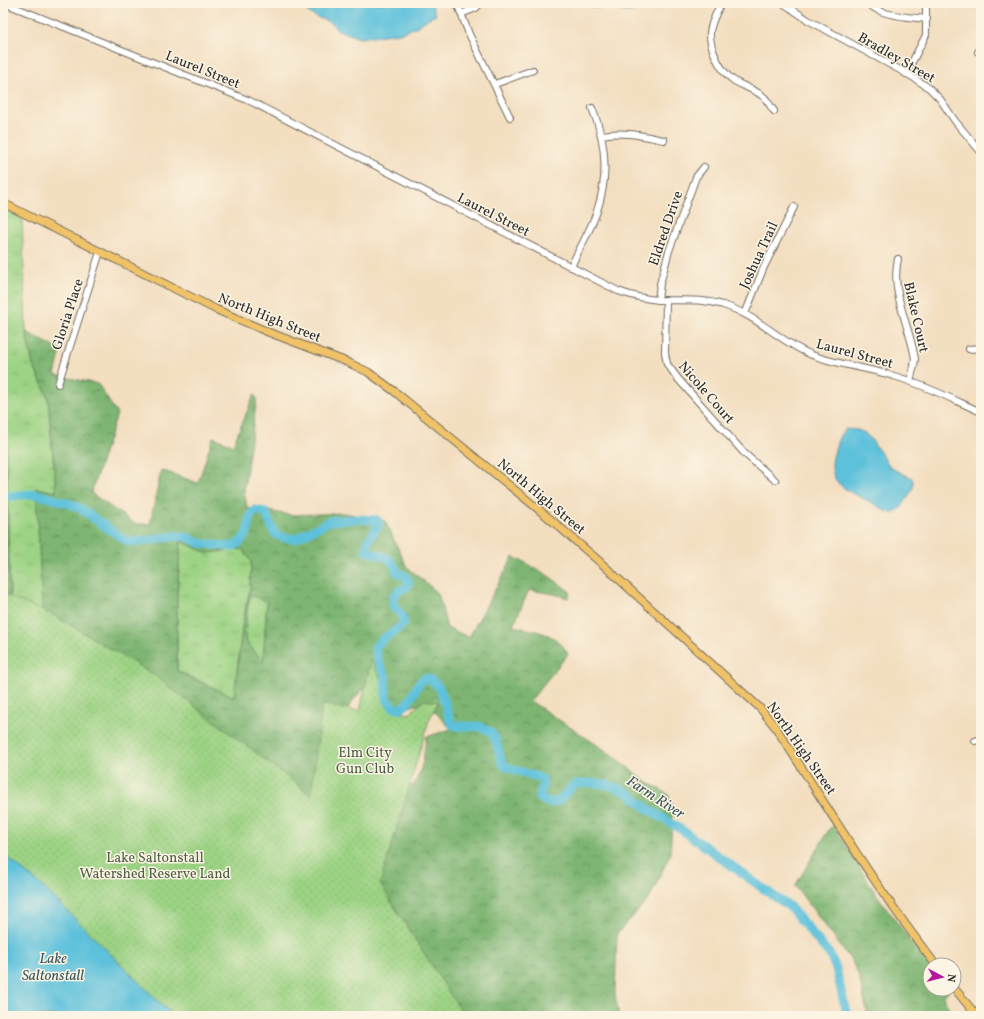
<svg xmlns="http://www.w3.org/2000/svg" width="984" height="1019" font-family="Vollkorn,serif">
<defs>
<pattern id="grass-tufts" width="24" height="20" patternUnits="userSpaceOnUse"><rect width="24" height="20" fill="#9dd384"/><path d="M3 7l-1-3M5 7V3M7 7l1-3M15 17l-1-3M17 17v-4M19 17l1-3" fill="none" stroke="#87b572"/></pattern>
<pattern id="forest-crowns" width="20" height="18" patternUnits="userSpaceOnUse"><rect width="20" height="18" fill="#7eb572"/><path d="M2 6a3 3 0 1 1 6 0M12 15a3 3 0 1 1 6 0" fill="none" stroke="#67935e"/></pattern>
<pattern id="park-dots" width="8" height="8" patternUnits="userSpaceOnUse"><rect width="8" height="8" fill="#9dd384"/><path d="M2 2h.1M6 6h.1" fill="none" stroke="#87b572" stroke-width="1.8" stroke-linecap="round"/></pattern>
</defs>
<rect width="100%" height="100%" fill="#fcf5e5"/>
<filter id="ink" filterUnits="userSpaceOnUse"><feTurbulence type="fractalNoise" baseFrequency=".025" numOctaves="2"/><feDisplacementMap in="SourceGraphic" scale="8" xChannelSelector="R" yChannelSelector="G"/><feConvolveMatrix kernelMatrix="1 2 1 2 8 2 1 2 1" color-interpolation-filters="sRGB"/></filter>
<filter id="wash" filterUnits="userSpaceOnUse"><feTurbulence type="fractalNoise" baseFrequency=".012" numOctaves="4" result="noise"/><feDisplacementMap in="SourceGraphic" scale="16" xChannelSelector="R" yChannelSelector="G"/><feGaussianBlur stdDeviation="0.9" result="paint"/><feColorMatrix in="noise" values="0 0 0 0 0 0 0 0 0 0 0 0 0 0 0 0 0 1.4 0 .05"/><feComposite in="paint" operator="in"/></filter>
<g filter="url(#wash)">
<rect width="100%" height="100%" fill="#f3dec0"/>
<g fill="url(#grass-tufts)" stroke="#647f58">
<polygon points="3,208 22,218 26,332 33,365 48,397 56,492 36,488 50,756 14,750 3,331"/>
<polygon points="181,541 207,553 242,548 251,561 250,589 243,620 234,698 177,671 177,596"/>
<path d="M251,594L267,602L263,663L245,640C246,625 246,609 251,594Z"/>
</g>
<g fill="url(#forest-crowns)" stroke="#54704e" fill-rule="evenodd">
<polygon points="3,331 14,750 3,767"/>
<path d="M26,332L61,350L55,375L98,384L117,414L91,493L135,524H150L161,470L198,483L213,437L233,445L254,395L257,398L244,489L247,508L292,515L344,513L385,521L407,567L438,593L447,628L469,637L513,557C536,567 550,576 570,592L568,598L554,594L529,590L513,626C535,631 557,632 568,654L530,701L611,754L645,781L668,794L673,808L670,855L649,899L617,934L615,995L619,1016H353L3,830L50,756L36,488L56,492L48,397L33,365ZM181,541L207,553L242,549L251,561L250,589L243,620L234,697L177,671V596ZM251,595L267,602L263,662L245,640C246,625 245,609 251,595ZM370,683L388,707L399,713L409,707L426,702L451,729L426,737C424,755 423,772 412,786L398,779L336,726L355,698Z"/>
<polygon points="834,826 874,891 909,939 930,966 930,989 949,989 950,990 943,997 953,1016 868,1016 859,976 851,960 795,886 830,828"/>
</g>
<polygon fill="url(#park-dots)" stroke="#647f58" points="3,594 53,615 151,673 311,795 322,705 360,711 371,660 398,712 409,714 424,700 438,702 429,720 380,884 464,1016 3,1016"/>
<g fill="#5dc1db" stroke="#447683">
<polygon points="301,3 431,3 436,15 429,18 416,27 400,33 359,38 336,29 331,23 310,14"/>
<polygon points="580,3 623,3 633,9 633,11 626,12 605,7 594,8"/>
<path d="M846,429L858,430L865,433L870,438L891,468L912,478C915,486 912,490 908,497C904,503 900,511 893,513C887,514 879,506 874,504C849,490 823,486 835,450C837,443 839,434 846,429Z"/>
<polygon points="3,854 42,886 173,1016 3,1016"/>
</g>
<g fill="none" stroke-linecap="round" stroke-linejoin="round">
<path stroke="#5dc1db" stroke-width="9" d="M3,497L31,494L40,495L70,504L80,508L113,532L127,541L137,542L175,536L187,537L199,543L233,547C240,543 245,538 248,530C250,521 247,518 255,510L265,512L275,534L281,537L295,539L330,521L355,519L377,520L379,524C374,534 366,539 366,551C381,557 391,554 397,572L406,577L409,582L407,587L398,591L393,597V607L401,614L404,623C395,634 383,635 375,647L378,661L385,675L386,698L393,707L400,709C413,702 413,688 424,678C446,681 443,710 453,725C465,729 477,722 489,731C500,740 497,757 504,765C507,769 534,775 542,779L543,784L539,798L549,803L557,802L575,784L592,783L609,785L627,792L648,809L685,832L775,897L789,906L830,955L836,969L847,1016"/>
</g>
</g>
<g filter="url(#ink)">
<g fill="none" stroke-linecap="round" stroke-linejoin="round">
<defs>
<g id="minor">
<path d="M4,3L250,101L618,291C632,296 645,299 659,300C681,301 702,298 723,305C757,315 780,342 812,355C839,365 867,368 894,376C925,385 952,399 981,412"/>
<polyline points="457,3 469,34 510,117"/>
<path d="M721,3C717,12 711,22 710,32C709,47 720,71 733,80C743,87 757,90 765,98C768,102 771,107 774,111"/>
<polyline points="783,3 808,20 911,76 929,88 940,99 955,121 981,152"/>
<path d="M868,3C870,5 873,8 876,9C885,15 915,18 927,19"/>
<polyline points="461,14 476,8 481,3"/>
<polyline points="978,52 981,54"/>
<polyline points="906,74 926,35 926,3"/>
<polyline points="495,84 533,70"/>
<path d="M602,135C624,131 643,136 664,140"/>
<path d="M898,259C890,293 910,326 915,359L914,366L910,381"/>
<path d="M571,267C579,248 591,230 597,211C609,176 606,141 592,108"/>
<polyline points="658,300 660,284 669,251 696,177 704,167"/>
<polyline points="666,300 665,353 667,364 679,380 745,454 775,480"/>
<polyline points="745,314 764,267 794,207"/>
<polyline points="969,349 981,348"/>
<polyline points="58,384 100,252"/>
<polyline points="975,741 981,739"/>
</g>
<g id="major">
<path d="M3,203L215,309L268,332L347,362L368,372L394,391L549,518L600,562L760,708L776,728C828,808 877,890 936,965"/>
<polyline points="954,988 977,1016"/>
</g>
</defs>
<use href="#minor" stroke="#716a5f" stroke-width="8"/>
<use href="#major" stroke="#716a5f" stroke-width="9"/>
<use href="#minor" stroke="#fff" stroke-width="6"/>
<use href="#major" stroke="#f0c369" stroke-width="7"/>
</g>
</g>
<g text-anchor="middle" stroke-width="3" stroke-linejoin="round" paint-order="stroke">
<g font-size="14" fill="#2b2b2b" stroke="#fcf5e5">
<text transform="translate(897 57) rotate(30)" y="5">Bradley Street</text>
<text transform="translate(203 69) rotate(22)" y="5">Laurel Street</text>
<text transform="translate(494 214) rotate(27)" y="5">Laurel Street</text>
<text transform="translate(665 228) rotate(-71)" y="5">Eldred Drive</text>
<text transform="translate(758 255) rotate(-65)" y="5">Joshua Trail</text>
<text transform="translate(67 314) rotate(-72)" y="5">Gloria Place</text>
<text transform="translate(270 317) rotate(22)" y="5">North High Street</text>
<text transform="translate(917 317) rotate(77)" y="5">Blake Court</text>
<text transform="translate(855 353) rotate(15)" y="5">Laurel Street</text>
<text transform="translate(707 392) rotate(49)" y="5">Nicole Court</text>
<text transform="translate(542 496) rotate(40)" y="5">North High Street</text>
<text transform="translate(802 748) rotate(55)" y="5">North High Street</text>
</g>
<g font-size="14" fill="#4d5d46" stroke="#fcf5e5">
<text x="365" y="757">Elm City<tspan x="365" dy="16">Gun Club</tspan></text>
<text x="155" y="862">Lake Saltonstall<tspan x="155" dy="16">Watershed Reserve Land</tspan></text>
</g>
<g font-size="15" font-style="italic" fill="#3a5860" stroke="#fcf5e5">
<text transform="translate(656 797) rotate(33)" y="5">Farm River</text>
<text x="53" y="963">Lake<tspan x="53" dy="17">Saltonstall</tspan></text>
</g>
</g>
<rect width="984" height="1019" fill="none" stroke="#fcf5e5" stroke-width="16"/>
<g transform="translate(942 977) rotate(97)"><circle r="19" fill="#fcf5e5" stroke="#a8a49b"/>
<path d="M0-3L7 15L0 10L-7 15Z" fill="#b5179e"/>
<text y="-6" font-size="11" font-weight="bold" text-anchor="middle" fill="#2b2b2b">N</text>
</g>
</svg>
